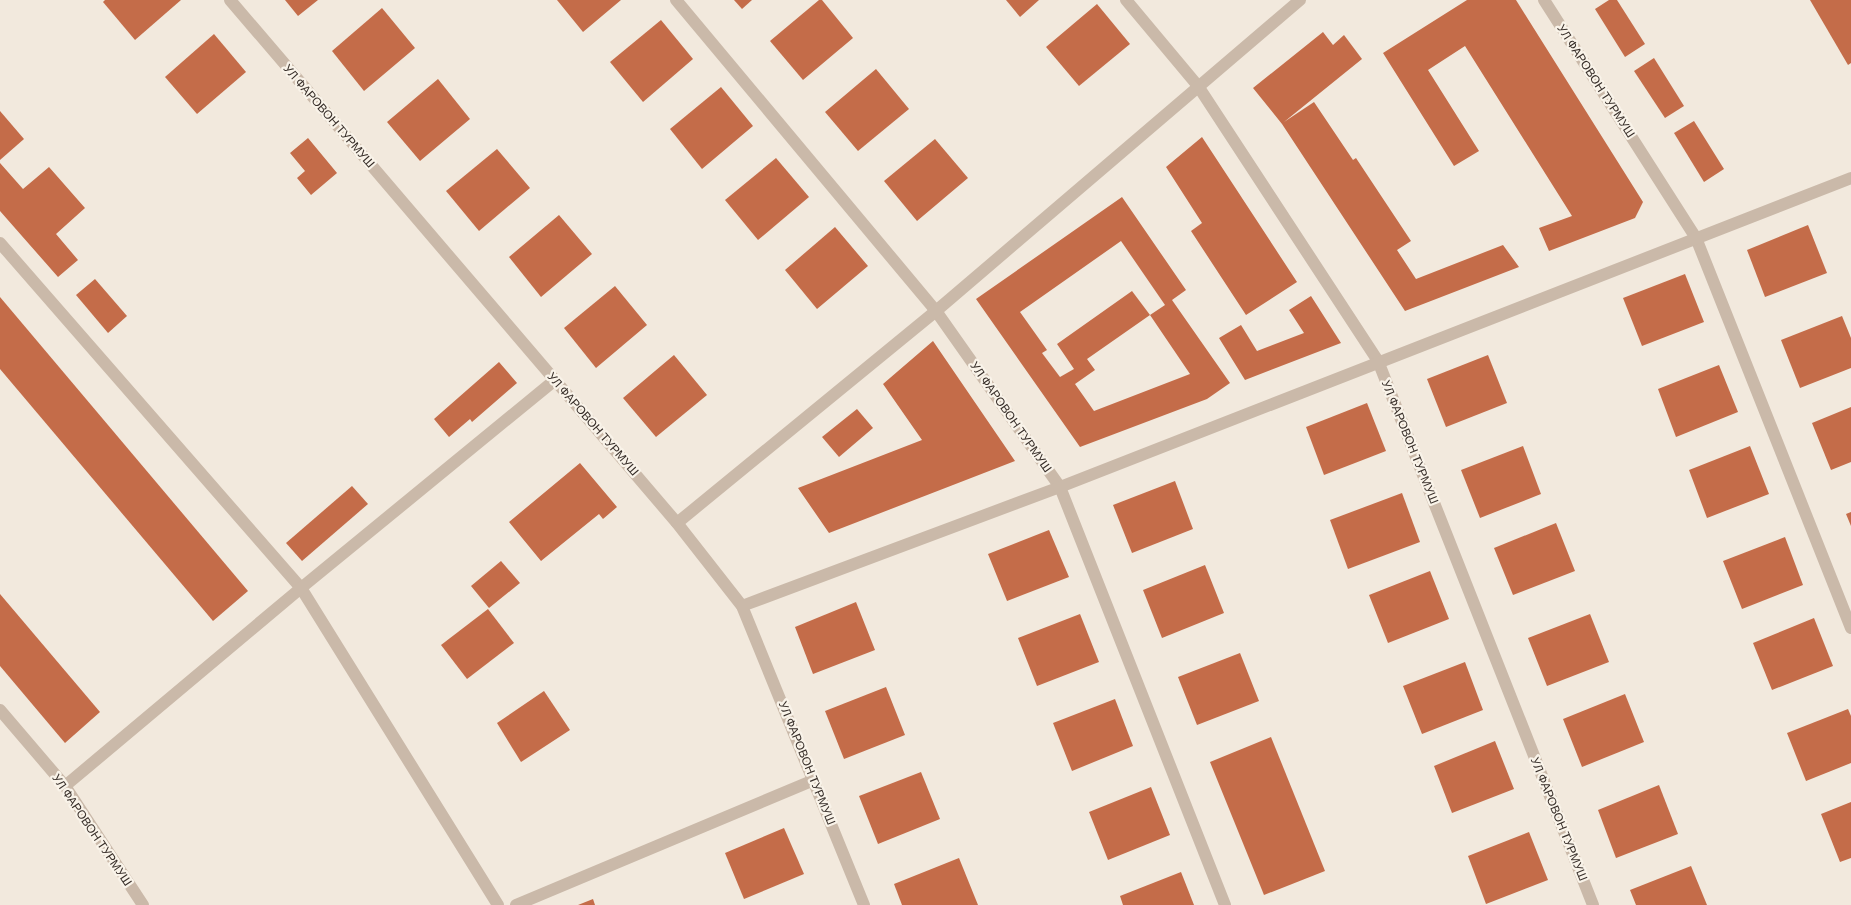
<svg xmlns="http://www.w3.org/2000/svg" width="1851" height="905" font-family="Figtree,sans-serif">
<rect width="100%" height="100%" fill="#f2e9dd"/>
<g fill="#c46c49" fill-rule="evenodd">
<polygon points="105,0 181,0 135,40 103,2"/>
<polygon points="285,0 318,0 298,16"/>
<polygon points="557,0 621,0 583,32"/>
<polygon points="734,0 752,0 742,9"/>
<polygon points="819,0 822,0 853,38 803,80 770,41"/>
<polygon points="1006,0 1039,0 1020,17"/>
<polygon points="1467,0 1516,0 1643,202 1635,218 1549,251 1539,228 1572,216 1465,46 1428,70 1479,151 1454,166 1383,53"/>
<polygon points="1609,0 1617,0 1645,44 1625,57 1595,9"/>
<polygon points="1810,0 1851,0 1851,63 1848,65"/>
<polygon points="1097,4 1130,44 1079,86 1046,47"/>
<polygon points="382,8 415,48 364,91 332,51"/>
<polygon points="661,20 693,59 643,102 610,62"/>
<polygon points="1323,32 1333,45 1344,35 1362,59 1284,122 1314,102 1353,160 1356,158 1411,241 1397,250 1416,279 1503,245 1519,267 1405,311 1282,124 1253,88"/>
<polygon points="214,34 246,72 197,114 165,77"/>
<polygon points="1654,58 1684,106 1665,118 1634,71"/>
<polygon points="876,69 909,109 858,151 825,112"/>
<polygon points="438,79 470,119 420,161 387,122"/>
<polygon points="721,87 753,126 702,169 670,129"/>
<polygon points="0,111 24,139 0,160"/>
<polygon points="1694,121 1724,169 1704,182 1674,133"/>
<polygon points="1202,137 1297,282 1246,315 1191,231 1202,223 1166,167"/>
<polygon points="308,138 337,173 311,195 297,178 305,171 290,153"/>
<polygon points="935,139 968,178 917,221 884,181"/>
<polygon points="497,149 530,188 479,231 446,191"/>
<polygon points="776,158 809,197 758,240 725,200"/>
<polygon points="0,163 23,189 49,167 85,208 56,234 78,260 58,277 0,211"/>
<path d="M1122,197L1186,290L1172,300L1230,383L1207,399L1080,447L976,299ZM1121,241L1165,305L1150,315L1132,291L1057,344L1074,369L1060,377L1042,353L1047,350L1020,312ZM1150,315L1190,374L1094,411L1075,384L1095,370L1087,359Z"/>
<polygon points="559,215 592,254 541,297 509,257"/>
<polygon points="1808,225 1827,273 1765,297 1747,250"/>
<polygon points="835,227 868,266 817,309 785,270"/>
<polygon points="1685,274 1704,322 1642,346 1623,298"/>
<polygon points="95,279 127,316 108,333 76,295"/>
<polygon points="615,286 647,325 596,368 564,328"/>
<polygon points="1311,296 1341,343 1245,380 1219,338 1241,325 1257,351 1304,333 1289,310"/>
<polygon points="0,297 248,591 213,621 0,369"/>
<polygon points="1842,316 1851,338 1851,368 1800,388 1781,340"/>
<polygon points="933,341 1015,461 829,533 798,488 922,440 883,384"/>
<polygon points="674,355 707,395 656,437 623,398"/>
<polygon points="1488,355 1507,403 1446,427 1427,379"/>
<polygon points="499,362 517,383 472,422 470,419 449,437 434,419"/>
<polygon points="1719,365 1738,412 1676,437 1658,389"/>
<polygon points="1367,403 1386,451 1324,475 1306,427"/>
<polygon points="1851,407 1851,462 1831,470 1812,423"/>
<polygon points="857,409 873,428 839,457 822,437"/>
<polygon points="1523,446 1541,494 1480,518 1461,470"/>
<polygon points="1750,446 1769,494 1707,518 1689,470"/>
<polygon points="580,463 617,507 603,519 599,514 541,561 509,522"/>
<polygon points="1175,481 1193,529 1132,553 1113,505"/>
<polygon points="352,486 368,504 302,561 286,543"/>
<polygon points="1402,493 1420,542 1348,569 1330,520"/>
<polygon points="1851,512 1851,526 1846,514"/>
<polygon points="1556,523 1575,571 1513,595 1494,548"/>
<polygon points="1049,530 1069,577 1007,601 988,554"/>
<polygon points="1785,537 1803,585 1742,609 1723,561"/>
<polygon points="501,561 520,583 489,608 471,586"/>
<polygon points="1205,565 1224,613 1162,638 1143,590"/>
<polygon points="1430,571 1449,619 1388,643 1369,595"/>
<polygon points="0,594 100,712 65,743 0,666"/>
<polygon points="856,602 875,650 813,674 795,627"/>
<polygon points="488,609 514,643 467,679 441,645"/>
<polygon points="1080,614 1099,662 1037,686 1018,638"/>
<polygon points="1590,614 1609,662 1547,686 1528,638"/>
<polygon points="1814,618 1833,666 1772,690 1753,643"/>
<polygon points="1240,653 1259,701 1197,725 1178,677"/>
<polygon points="1465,662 1483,710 1422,734 1403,686"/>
<polygon points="886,687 905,735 844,759 825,711"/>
<polygon points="544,691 570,730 521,762 497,723"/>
<polygon points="1625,694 1644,742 1582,767 1563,719"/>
<polygon points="1115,699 1133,746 1072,771 1053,723"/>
<polygon points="1848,709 1851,716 1851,763 1806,781 1787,733"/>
<polygon points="1271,737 1325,871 1264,895 1210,762"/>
<polygon points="1495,741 1514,789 1452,813 1434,766"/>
<polygon points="921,772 940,819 878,844 859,796"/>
<polygon points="1659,785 1678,834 1616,858 1598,810"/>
<polygon points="1151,787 1170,835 1108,860 1089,812"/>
<polygon points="1851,802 1851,858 1840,862 1821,814"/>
<polygon points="784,828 804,874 744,899 725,853"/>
<polygon points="1529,832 1548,880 1486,904 1468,856"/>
<polygon points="959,858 978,905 902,905 894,884"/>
<polygon points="1691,866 1707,905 1636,905 1630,890"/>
<polygon points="1181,872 1194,905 1123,905 1120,896"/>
<polygon points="593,899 595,905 578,905"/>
</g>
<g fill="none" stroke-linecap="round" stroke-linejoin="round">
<g stroke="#cab9a9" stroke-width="12">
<polyline points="230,0 677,523 742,606 864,905"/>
<polyline points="676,0 936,311 1060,487 1225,905"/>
<polyline points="1126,0 1198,86 1378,361 1593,905"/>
<polyline points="1544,0 1696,238 1851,628"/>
<polyline points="0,243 301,588 498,905"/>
<polyline points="677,523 936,311 1300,0"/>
<polyline points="742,606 1060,487 1851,178"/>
<polyline points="0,710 65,786 143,905"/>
<polyline points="65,786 301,588 555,380"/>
<polyline points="516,905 814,780"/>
</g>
</g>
<g text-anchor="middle" stroke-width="4.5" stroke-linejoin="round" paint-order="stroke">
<g font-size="12" fill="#372e29" stroke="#f9f3e9">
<text transform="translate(1596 81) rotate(57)" y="4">УЛ ФАРОВОН ТУРМУШ</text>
<text transform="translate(329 116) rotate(49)" y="4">УЛ ФАРОВОН ТУРМУШ</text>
<text transform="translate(1011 417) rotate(55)" y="4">УЛ ФАРОВОН ТУРМУШ</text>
<text transform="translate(593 424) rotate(49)" y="4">УЛ ФАРОВОН ТУРМУШ</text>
<text transform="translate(1410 442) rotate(68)" y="4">УЛ ФАРОВОН ТУРМУШ</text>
<text transform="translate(807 763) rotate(68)" y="4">УЛ ФАРОВОН ТУРМУШ</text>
<text transform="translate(1559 819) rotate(68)" y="4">УЛ ФАРОВОН ТУРМУШ</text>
<text transform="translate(92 830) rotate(56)" y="4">УЛ ФАРОВОН ТУРМУШ</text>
</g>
</g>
</svg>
